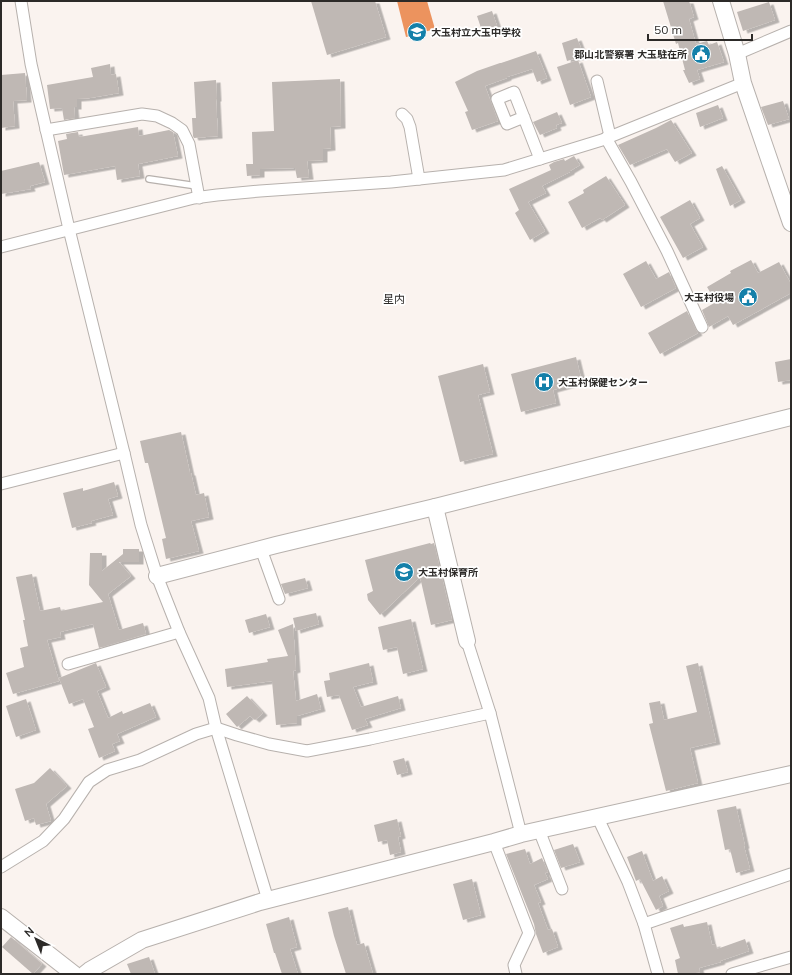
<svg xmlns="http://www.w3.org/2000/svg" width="792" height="975" font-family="Mulish,'Noto Sans JP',sans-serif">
<defs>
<filter id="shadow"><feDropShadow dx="4.5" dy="2.5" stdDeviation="0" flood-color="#0004"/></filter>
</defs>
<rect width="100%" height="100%" fill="#faf3ef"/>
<polygon fill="#ec935e" points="397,1 427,1 435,29 406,37"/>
<g fill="#bfb8b4" filter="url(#shadow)">
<polygon points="311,1 375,1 386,37 327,55"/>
<polygon points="663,1 689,1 694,17 689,19 696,44 707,41 709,45 717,42 724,62 697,70 700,79 689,83 683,70 685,70 678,43 676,44"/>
<polygon points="769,2 775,20 743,31 737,12"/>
<polygon points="492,11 497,26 482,31 477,16"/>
<polygon points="577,38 584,56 567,61 562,43"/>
<polygon points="536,51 547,78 537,82 532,69 507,77 507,78 485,86 498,121 472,130 465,112 468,111 455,82 477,71 500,63 501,63"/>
<polygon points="578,60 591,97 570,105 557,67"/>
<polygon points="110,64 111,75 116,74 119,93 90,98 77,99 77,107 74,107 75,118 64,120 62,108 50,109 47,85 93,77 91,68"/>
<polygon points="25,73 27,100 13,101 15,126 1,128 1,75"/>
<polygon points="340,79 341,126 330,127 331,148 323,149 323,160 307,161 309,177 297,178 295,168 260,169 260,175 247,176 246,164 253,164 252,132 274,131 272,82"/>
<polygon points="216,80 217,99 216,99 218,136 194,138 193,136 192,118 196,118 194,82"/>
<polygon points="783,101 789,119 768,125 761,107"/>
<polygon points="718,105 723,118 700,127 696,113"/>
<polygon points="557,112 562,123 556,125 557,128 540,135 533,122"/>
<polygon points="671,120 692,153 675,162 667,149 630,165 618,145 656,128"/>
<polygon points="138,127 139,136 169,130 173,132 178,156 138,164 140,176 117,180 115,166 64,175 58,141 67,139 66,134 78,132 79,137"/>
<polygon points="574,156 580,165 570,171 570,172 542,186 546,193 528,202 545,231 530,240 515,213 519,210 509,189 551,170 549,165 554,162 564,159 565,161"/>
<polygon points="39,162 45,182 30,186 31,189 1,194 1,171"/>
<polygon points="722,166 741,200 730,206 716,169"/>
<polygon points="606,176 625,205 602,220 600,218 582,228 568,202 584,193 583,190"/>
<polygon points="690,200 700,218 690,224 703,247 683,258 660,217"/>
<polygon points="751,260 758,273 779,262 791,284 791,293 733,325 728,316 709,327 702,310 716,302 707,287 731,273 730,271"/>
<polygon points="646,261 656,279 669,272 676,288 641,307 623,274"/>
<polygon points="687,311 696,330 698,333 660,354 648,333"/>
<polygon points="576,357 582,382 553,390 556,403 521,412 511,374"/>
<polygon points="791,359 791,380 778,382 775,362"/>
<polygon points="483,364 490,392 478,395 493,454 460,462 438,376"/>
<polygon points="181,432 190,473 191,473 196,495 204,493 209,517 191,521 199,551 166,559 162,539 166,538 148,463 145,463 140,441"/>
<polygon points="114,482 118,496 108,499 113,515 91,521 92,523 72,528 63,493 83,488 83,491"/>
<polygon points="430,543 431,544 434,543 452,620 431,625 420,577 380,615 368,600 367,594 373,591 365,560"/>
<polygon points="123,549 139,549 139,562 119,562 131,576 108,594 119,630 143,623 146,634 99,648 93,624 60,632 61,637 47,640 59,681 13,694 6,673 24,667 20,648 28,646 23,620 25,620 16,577 32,574 40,611 60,607 61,611 103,602 89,585 90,553 102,553 102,571 123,554"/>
<polygon points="305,578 308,588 285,594 281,584"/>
<polygon points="316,613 319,624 296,631 293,618"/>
<polygon points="266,614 270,627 249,633 245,620"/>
<polygon points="411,619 423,669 403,674 397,647 383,650 378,627"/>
<polygon points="293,624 296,670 293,671 293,670 296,701 317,694 321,709 297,716 297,723 276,725 272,681 227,687 225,669 268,662 267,659 288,656 278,630"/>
<polygon points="96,663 106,687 97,691 108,718 122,711 123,714 150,703 156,717 117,734 120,741 112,744 115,751 99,758 88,729 94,727 83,699 69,704 59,678"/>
<polygon points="369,663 373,682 353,687 361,707 398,696 401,708 365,719 368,725 352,730 339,695 327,697 324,681 330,680 329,673"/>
<polygon points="698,663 716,742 690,748 698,783 666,791 649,724 653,723 649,703 660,701 664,720 697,712 686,666"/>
<polygon points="247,696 263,713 255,720 250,716 237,727 226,714"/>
<polygon points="26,699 36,730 16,737 6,706"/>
<polygon points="404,758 408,772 397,775 393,761"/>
<polygon points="50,768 67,786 46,804 51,821 36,825 34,818 25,821 15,789 34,783"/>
<polygon points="736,806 745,846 744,846 750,869 736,873 730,849 725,850 717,810"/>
<polygon points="397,819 401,836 398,837 401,852 390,855 387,840 378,842 374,825"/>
<polygon points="573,844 580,862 561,868 554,850"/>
<polygon points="525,849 530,864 542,858 548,872 545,873 548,879 534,885 541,902 538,903 548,930 552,929 558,947 543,953 536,934 534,924 506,854"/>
<polygon points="642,851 653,881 662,876 669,891 659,896 663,906 656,910 640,879 636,881 627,857"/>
<polygon points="472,879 481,915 463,920 453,884"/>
<polygon points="348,907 357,945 364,943 373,974 346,974 334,936 328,912"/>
<polygon points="289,917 297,947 290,949 298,974 282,974 275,953 274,953 266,924"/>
<polygon points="707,922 712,945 716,944 717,949 745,939 749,951 720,961 721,962 699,968 700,972 691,974 678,974 675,960 680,958 670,928 683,924 684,927"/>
<polygon points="11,937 42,964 33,974 2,947"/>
<polygon points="149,957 155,974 131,974 127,964"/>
</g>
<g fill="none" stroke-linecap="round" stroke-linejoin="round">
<defs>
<polyline id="lane" points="149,179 197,186"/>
<g id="street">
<polyline points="21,1 31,64 69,229 124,453 141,525 157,576 179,632 209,698 216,728 268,900"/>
<polyline points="737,54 791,31"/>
<polyline points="597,81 610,136"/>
<polyline points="402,114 407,119 410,127 419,179"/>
<polyline points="524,117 507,124 497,99 514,92 540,159"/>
<polyline points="46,130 142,114 157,116 172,123 182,130 189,144 199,198"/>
<polyline points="606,138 631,182 667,251 702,327"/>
<polyline points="1,247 194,198 217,195 260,191 391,182 504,170 602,140 743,83"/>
<polyline points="1,484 124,453"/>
<polyline points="261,549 279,599"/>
<polyline points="467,641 490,713 521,834"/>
<polyline points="68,664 179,632"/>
<polyline points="597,816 628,882 644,924 658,974"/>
<polyline points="539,830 562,889"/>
<polyline points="494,842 529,933 514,965 516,974"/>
<polyline points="1,867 43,841 64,819 89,782 107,770 140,760 196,734 216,728 237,735 269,744 307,751 370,739 490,713"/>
<polyline points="644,924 791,874"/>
<polyline points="732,974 791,957"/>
</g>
<g id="secondary">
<polyline points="721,1 737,54 743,83 791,223"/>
<polyline points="435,507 467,641"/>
<polyline points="157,576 276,545 435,507 791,417"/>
<polyline points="1,917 74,974"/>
<polyline points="85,974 90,970 142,940 260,902 494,842 521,834 791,774"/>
</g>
</defs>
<use href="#lane" stroke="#b7b1ad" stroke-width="8"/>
<use href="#street" stroke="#b7b1ad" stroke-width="13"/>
<use href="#secondary" stroke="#b7b1ad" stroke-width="18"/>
<use href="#lane" stroke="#fff" stroke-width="5.5"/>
<use href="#street" stroke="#fff" stroke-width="11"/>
<use href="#secondary" stroke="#fff" stroke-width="16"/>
</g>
<defs>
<symbol id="school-disc" viewBox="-11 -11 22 22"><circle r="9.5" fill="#1480a9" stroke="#fff"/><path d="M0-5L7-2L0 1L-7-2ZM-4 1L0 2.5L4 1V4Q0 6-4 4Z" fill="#fff"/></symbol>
<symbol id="civic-disc" viewBox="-11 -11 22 22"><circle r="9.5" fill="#1480a9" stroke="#fff"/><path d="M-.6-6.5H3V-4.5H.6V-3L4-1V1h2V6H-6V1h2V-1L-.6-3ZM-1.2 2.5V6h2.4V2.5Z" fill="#fff"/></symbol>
<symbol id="hospital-disc" viewBox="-11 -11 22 22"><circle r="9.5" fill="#1480a9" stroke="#fff"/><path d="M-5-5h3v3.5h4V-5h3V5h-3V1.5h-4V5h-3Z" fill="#fff"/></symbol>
</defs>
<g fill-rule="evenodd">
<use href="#school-disc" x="406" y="21" width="22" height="22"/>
<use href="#civic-disc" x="690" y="43" width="22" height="22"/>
<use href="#civic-disc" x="737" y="286" width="22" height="22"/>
<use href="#hospital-disc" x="533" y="371" width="22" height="22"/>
<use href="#school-disc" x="393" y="561" width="22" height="22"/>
</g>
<g text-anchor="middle" stroke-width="3.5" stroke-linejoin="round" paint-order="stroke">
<g font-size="10" font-weight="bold" fill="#2c2a28" stroke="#fff" text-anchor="start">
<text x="431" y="36">大玉村立大玉中学校</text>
<text x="687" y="58" text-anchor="end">郡山北警察署 大玉駐在所</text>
<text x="734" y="301" text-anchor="end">大玉村役場</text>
<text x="558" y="386">大玉村保健センター</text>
<text x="418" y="576">大玉村保育所</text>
</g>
<g font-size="11" fill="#2c2a28" stroke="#fff">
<text x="394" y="303">星内</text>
</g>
</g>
<rect width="792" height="975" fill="none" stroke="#2c2a28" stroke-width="4"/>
<g transform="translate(36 939) rotate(317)" stroke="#ffffff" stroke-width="3" paint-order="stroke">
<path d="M0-3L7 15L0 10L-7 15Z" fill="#2c2a28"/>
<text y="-6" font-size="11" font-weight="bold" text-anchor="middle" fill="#2c2a28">N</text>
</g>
<path d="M648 34v6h104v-6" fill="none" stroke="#2c2a28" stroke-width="2"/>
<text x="654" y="34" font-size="12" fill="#2c2a28" stroke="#ffffff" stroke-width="3" paint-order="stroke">50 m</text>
</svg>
